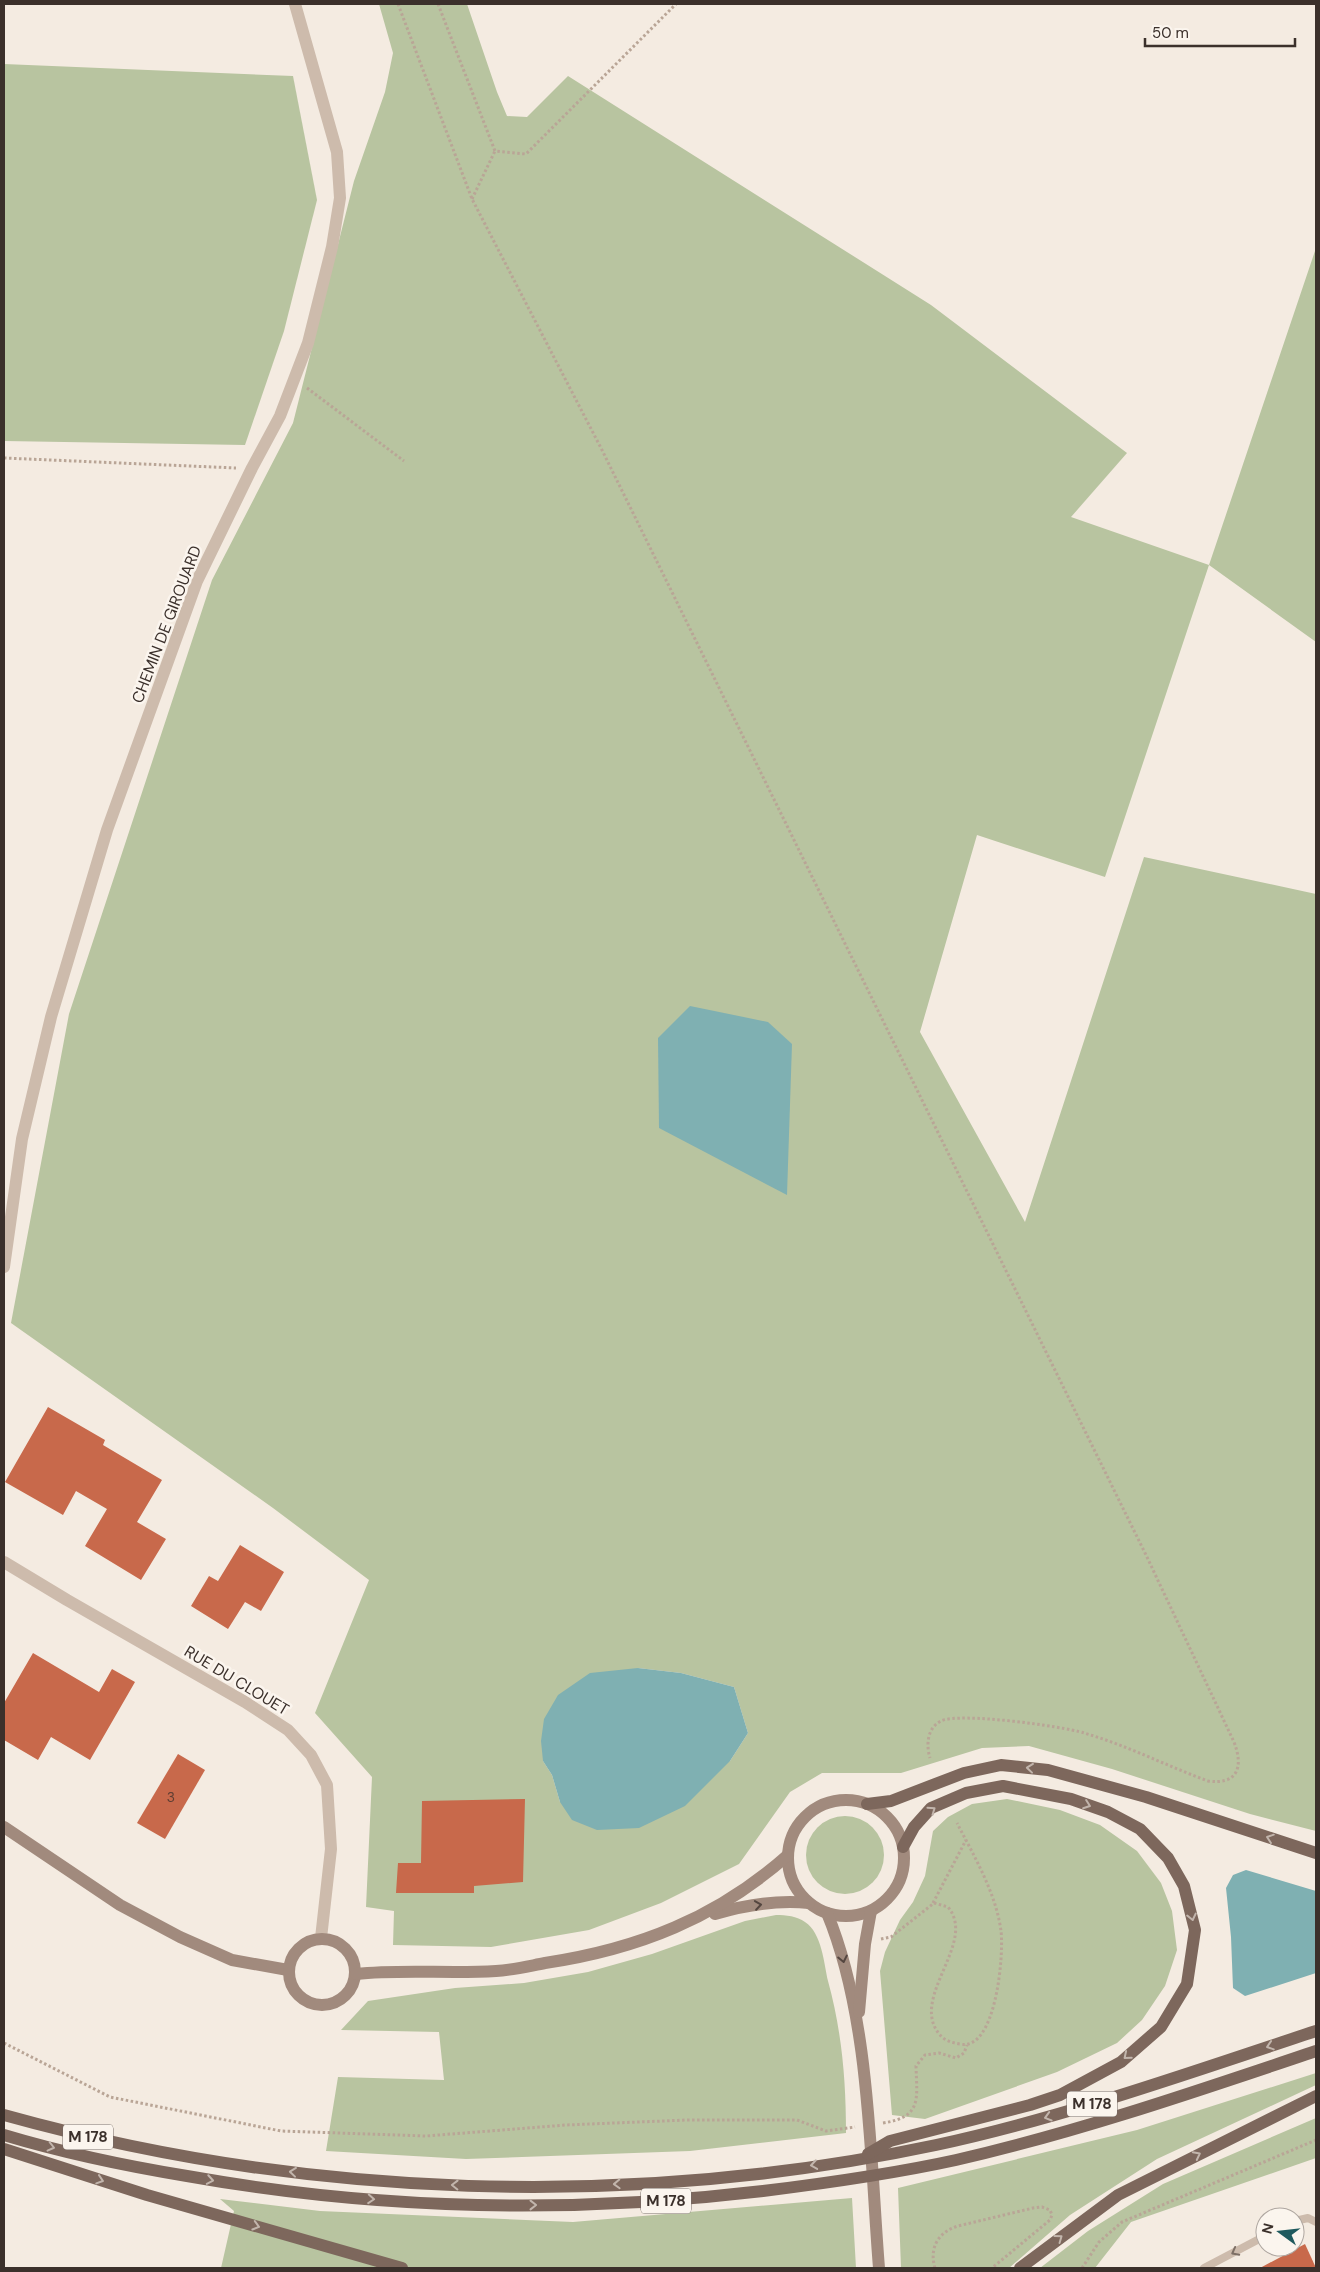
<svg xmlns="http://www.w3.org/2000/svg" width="1320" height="2272" font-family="'DM Sans',sans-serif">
<rect width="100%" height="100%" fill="#f4ebe1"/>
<g fill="#b8c4a0" fill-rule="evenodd">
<path d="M379,4H467L497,92L507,116L527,117L568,76L931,305L1127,453L1071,517L1209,565L1316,248V642L1209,565L1105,877L977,835L920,1032L1025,1222L1144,857L1316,894V1831L1250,1814L1112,1769L1029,1746L982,1748L901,1773H822L790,1792L739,1864L661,1903L589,1930L491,1947L393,1945L394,1911L366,1907L372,1777L315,1713L369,1580L273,1508L11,1323L69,1014L212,580L293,423L354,181L385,92L393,53ZM638,1668L681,1673L734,1687L748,1733L730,1761L560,1802L552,1775L543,1761Z"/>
<polygon points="4,64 293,76 317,200 284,331 245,445 4,441"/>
<polygon points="1007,1799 1060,1810 1100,1825 1137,1851 1161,1883 1172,1911 1177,1950 1165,1986 1142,2020 1117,2043 1057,2072 925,2119 892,2115 880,1971 885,1952 900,1920 913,1902 925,1876 933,1831 948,1817 972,1804"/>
<circle cx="845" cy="1855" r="39"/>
<path d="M776,1915C786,1915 797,1916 805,1922C822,1933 824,1964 828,1981C842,2032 846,2081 846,2133L690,2151L466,2159L326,2151L338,2077L444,2080L439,2032L341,2030L368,2001L455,1988L524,1983L588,1972L652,1954L745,1921Z"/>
<polygon points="1316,2073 1316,2085 1157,2159 1070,2215 1009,2268 901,2268 898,2188 1137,2130"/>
<polygon points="1316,2118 1316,2158 1131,2222 1095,2268 1040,2268 1088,2231 1163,2184"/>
<polygon points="852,2198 856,2268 221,2268 234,2211 220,2199 320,2211 573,2222"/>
</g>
<g fill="#7fb0b2">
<polygon points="690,1006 768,1022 792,1044 787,1195 659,1128 658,1038"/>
<polygon points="638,1668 681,1673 734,1687 748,1733 730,1761 685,1806 639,1828 597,1830 572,1820 560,1802 552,1775 543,1761 541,1741 544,1719 558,1695 590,1673"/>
<polygon points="1246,1870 1316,1891 1316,1973 1245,1996 1233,1988 1231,1937 1226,1888 1233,1875"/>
</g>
<g fill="#c8694b">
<polygon points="48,1407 105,1440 103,1445 162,1480 137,1522 166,1539 141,1580 85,1546 107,1509 76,1491 63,1515 5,1482"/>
<polygon points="240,1545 284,1572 261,1611 245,1602 228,1629 191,1606 209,1576 218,1581"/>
<polygon points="33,1653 99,1692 112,1669 135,1682 90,1760 51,1737 38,1760 4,1740 4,1703"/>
<polygon points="178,1754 205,1770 165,1839 137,1823"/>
<polygon points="525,1799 523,1882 474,1886 474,1893 396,1893 398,1863 421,1863 422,1801"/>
<polygon points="1305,2244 1316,2268 1260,2268"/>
</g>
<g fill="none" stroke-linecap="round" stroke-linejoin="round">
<g stroke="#b9a596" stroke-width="3" stroke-dasharray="2.5 2.5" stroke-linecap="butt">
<path d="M398,4L472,199L602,450L1146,1555L1234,1742C1244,1768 1237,1785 1208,1781C1167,1766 1126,1745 1084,1733C1062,1726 959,1712 941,1721C927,1728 926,1745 930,1758"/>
<polyline points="438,4 495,151 526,154 676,4"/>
<polyline points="472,199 495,151"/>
<polyline points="307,388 404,461"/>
<polyline points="4,458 236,468"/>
<polyline points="933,1903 966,1840"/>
<path d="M881,1939L891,1937L934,1903L948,1907C978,1943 908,1998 940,2035C944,2040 952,2043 960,2044C996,2052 1004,1955 1001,1931C996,1893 974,1856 957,1823"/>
<polyline points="4,2043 110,2097 281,2131 426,2136 566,2125 687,2120 797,2120 826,2131 855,2127"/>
<path d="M883,2123C922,2117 917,2100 916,2066L925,2055L939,2053L956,2058L964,2053L967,2045"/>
<path d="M935,2268C929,2248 938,2232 958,2226L1033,2208L1042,2207L1050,2210L1052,2215L1050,2220L992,2268"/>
<polyline points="1082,2268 1099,2242 1122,2222 1316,2140"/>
</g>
<g stroke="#cdbbac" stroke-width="8">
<polyline points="1295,2221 1308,2218 1316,2222"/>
<polyline points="1204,2268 1265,2236"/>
</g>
<g stroke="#cdbbac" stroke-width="12">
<polyline points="4,1267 22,1139 51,1017 107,830 197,581 252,468 280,416 308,343 332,247 340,198 337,152 295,4"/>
<polyline points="4,1562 67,1600 245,1702 288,1730 311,1755 327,1785 331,1849 321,1938"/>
</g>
<g stroke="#a18a7d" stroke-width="12">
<circle cx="846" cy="1858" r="58"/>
<polyline points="4,1827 120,1905 180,1937 232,1960 288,1970"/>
<path d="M827,1913C870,2016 870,2157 879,2268"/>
<path d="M715,1914C745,1905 778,1900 809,1903"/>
<circle cx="322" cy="1972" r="33"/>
<path d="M356,1974C402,1969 449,1974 496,1971C513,1970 529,1966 545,1963C638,1949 717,1918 788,1855"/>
<polyline points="859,2012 865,1944 871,1911"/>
</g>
<g stroke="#7d675c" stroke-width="12">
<polyline points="867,1804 891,1801 964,1773 1001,1765 1048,1770 1146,1797 1316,1853"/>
<path d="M4,2115C306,2199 629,2210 936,2145C1066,2117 1191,2072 1316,2031"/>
<path d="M4,2135C64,2153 126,2166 187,2176C378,2210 571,2214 763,2191C828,2183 892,2174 956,2160C1078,2132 1197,2091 1316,2051"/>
<polyline points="4,2149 147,2195 402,2268"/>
<polyline points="868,2154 890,2141 1030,2105 1060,2095 1121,2062 1161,2027 1187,1984 1195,1930 1184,1886 1168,1858 1140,1829 1108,1812 1071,1799 1003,1786 966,1793 931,1808 914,1827 903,1847"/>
<polyline points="1020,2268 1118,2195 1316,2096"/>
</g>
</g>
<defs><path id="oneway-chevron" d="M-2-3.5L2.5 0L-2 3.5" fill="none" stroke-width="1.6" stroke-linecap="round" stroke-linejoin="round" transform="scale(1.25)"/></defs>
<g stroke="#c2b5ac">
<use href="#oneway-chevron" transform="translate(1030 1768) rotate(-174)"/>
<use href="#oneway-chevron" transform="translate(1087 1805) rotate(20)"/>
<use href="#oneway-chevron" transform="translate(932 1810) rotate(-35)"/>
<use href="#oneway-chevron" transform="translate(1270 1838) rotate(-161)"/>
<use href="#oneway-chevron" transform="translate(1192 1917) rotate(77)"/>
<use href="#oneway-chevron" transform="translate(1270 2046) rotate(162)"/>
<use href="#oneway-chevron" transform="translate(1127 2056) rotate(140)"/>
<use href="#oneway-chevron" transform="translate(1048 2117) rotate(164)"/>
<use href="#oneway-chevron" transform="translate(51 2147) rotate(14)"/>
<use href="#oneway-chevron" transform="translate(1197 2155) rotate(-27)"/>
<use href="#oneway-chevron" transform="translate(814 2165) rotate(171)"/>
<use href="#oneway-chevron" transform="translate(293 2172) rotate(-174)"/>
<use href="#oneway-chevron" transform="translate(100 2180) rotate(18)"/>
<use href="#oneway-chevron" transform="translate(210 2180) rotate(10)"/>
<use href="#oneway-chevron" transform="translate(617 2184) rotate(178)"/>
<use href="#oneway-chevron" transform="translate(455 2185) rotate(-179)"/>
<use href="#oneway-chevron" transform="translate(371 2199) rotate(4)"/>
<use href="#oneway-chevron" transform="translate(533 2205)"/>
<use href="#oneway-chevron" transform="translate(256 2226) rotate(16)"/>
<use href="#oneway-chevron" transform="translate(1059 2238) rotate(-36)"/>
</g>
<g stroke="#544640">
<use href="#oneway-chevron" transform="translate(758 1905) rotate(-8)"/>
<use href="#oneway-chevron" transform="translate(843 1959) rotate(78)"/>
</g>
<use stroke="#7d6f65" href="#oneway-chevron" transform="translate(1235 2252) rotate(152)"/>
<g text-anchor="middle" stroke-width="5" stroke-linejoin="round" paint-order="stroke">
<g font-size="14" fill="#5e3e33">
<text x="171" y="1802">3</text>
</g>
<g fill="#fbf5ee" stroke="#756b66" stroke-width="1">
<rect x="1067" y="2091.5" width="50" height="25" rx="4"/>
<rect x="63" y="2124.5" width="50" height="25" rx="4"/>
<rect x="641" y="2188.5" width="50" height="25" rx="4"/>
</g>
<g font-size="15" font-weight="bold" fill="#3b302b">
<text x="1092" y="2109">M 178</text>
<text x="88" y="2142">M 178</text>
<text x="666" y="2206">M 178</text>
</g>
<g font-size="16" fill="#3b302b" stroke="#fbf5ee">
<text transform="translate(166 624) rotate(-69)" y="6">CHEMIN DE GIROUARD</text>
<text transform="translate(237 1680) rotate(31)" y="6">RUE DU CLOUET</text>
</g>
</g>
<rect width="1320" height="2272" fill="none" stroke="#3b302b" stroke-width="10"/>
<g transform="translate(1280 2232) rotate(285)"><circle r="24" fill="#fbf5ee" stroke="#aea6a0"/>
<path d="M0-4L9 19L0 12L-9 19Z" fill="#1f5a5e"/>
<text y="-8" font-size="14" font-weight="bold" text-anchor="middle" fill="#3b302b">N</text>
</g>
<path d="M1145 38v8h150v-8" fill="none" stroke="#3b302b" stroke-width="2.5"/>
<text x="1152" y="38" font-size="15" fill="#3b302b" stroke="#fbf5ee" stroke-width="4" paint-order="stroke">50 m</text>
</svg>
